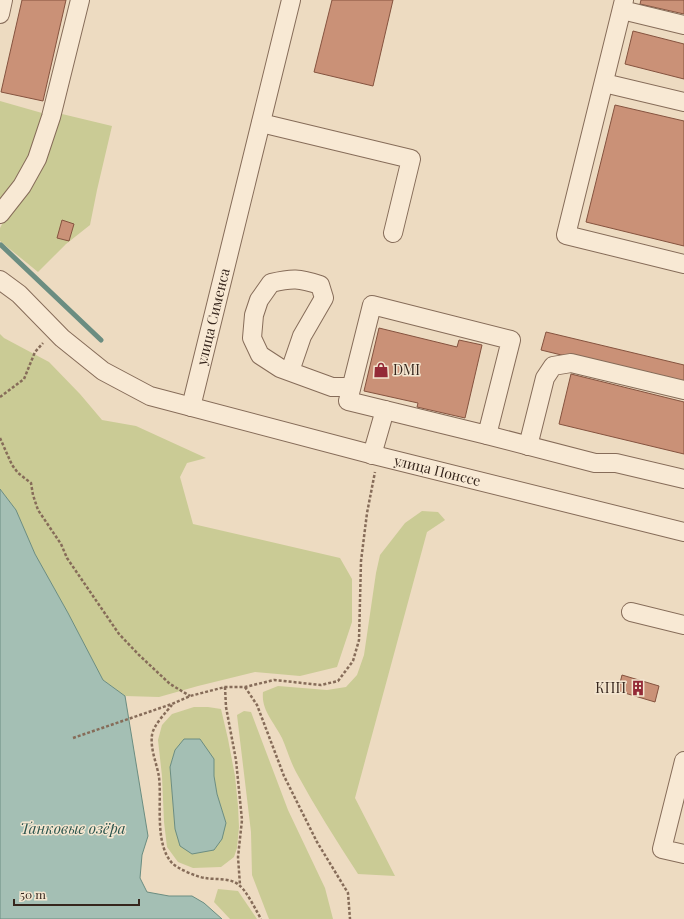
<svg xmlns="http://www.w3.org/2000/svg" width="684" height="919" font-family="'Playfair Display',serif">
<rect width="100%" height="100%" fill="#eddbc1"/>
<g fill="#cacb95" fill-rule="evenodd">
<polygon points="0,101 42,113 33,147 17,179 0,200"/>
<polygon points="62,114 112,126 97,190 90,225 66,244 38,272 0,241 0,228 58,118"/>
<polygon points="0,334 4,338 49,362 80,394 102,420 136,426 206,458 187,463 180,477 193,524 340,558 352,579 352,622 337,667 300,676 255,672 198,686 159,697 125,696 103,680 68,613 35,554 16,510 0,489"/>
<path d="M422,511L438,512L445,520L427,532L355,798L395,876L358,874C336,840 315,807 296,772C290,761 287,749 282,738C274,722 261,710 263,692L278,686L327,690L346,687L357,675L364,655L376,573L380,555L405,523Z"/>
<path d="M194,707H208L221,709L228,739L235,776L238,806L239,827L237,848L234,857L221,867L193,868L178,862L167,847L164,822L162,776L158,740L162,725L172,714ZM175,750L214,759V776L217,794L226,823L175,829L170,767Z"/>
<polygon points="244,711 251,712 288,810 325,888 333,919 269,919 267,914 252,875 251,832 237,715"/>
<polygon points="218,889 238,891 257,919 230,919 214,902"/>
</g>
<g fill="#a4bfb4" stroke="#6b8d81">
<polygon points="0,489 16,510 35,554 68,613 103,680 125,696 148,836 142,855 140,878 147,892 169,896 192,896 204,903 222,919 0,919"/>
<polygon points="184,739 200,739 214,759 214,776 217,794 226,823 222,839 214,850 192,854 180,846 175,829 170,767 175,750"/>
</g>
<g fill="none" stroke-linecap="round" stroke-linejoin="round">
<polyline stroke="#6b8d81" stroke-width="5" points="1,245 101,340"/>
</g>
<g fill="#ca9177" stroke="#85533f">
<polygon points="22,0 66,0 43,101 1,92"/>
<polygon points="332,0 393,0 373,86 314,72"/>
<polygon points="641,0 684,0 684,14 640,4"/>
<polygon points="633,31 684,44 684,79 625,64"/>
<polygon points="615,105 684,121 684,246 586,222"/>
<polygon points="62,220 74,224 69,241 57,238"/>
<polygon points="379,328 457,347 459,340 482,345 465,418 417,407 418,403 364,391"/>
<polygon points="546,332 684,365 684,385 541,350"/>
<polygon points="571,374 684,402 684,454 559,424"/>
<polygon points="622,675 659,686 655,702 618,691"/>
</g>
<g fill="none" stroke-linecap="round" stroke-linejoin="round">
<defs>
<g id="minor">
<polyline points="624,0 566,235 684,264"/>
<polyline points="622,10 684,25"/>
<polyline points="0,14 3,0"/>
<polyline points="604,83 684,102"/>
<polyline points="261,123 411,159 393,233"/>
<polyline points="0,214 22,186 37,159 51,117 80,0"/>
<path id="s1" d="M0,280L19,294L62,338L103,371L150,396L378,456L684,532"/>
<polygon points="372,305 511,340 487,435 348,401"/>
<path d="M290,371L302,336L324,298L320,285C299,278 292,278 271,283L259,300L254,315L252,338L260,355L280,368L332,387H351"/>
<path id="s2" d="M191,407L291,0"/>
<polyline points="487,435 595,463 616,463 684,479"/>
<polyline points="528,446 545,378 553,366 571,363 684,390"/>
<polyline points="372,455 385,410"/>
<polyline points="631,612 684,625"/>
<polyline points="684,761 662,849 684,854"/>
</g>
</defs>
<use href="#minor" stroke="#866c59" stroke-width="20"/>
<g stroke="#866c59" stroke-width="2.5" stroke-dasharray="3 2" stroke-linecap="butt">
<polyline points="0,397 24,379 35,352 43,343"/>
<polyline points="0,438 12,465 18,473 31,483 33,495 38,510 61,544 67,558 119,634 139,655 170,684 190,696"/>
<polyline points="225,687 226,707 236,760 242,820 238,857 240,885"/>
<polyline points="245,687 257,705 284,776 317,842 348,893 350,919"/>
<path d="M172,705C166,712 153,726 152,735C150,749 157,764 159,777C162,802 154,843 172,863C178,869 197,877 205,878C216,880 231,877 240,886C246,890 257,912 261,919"/>
<polyline points="73,738 172,704 190,696 225,687 245,687 274,680 321,685 338,681 353,661 359,640 361,561 367,513 375,472"/>
</g>
<use href="#minor" stroke="#f8e9d4" stroke-width="18"/>
</g>
<defs>
<symbol id="shop-bare" viewBox="-9 -9 18 18"><path d="M-5-2.5h2.3a2.7 3.5 0 0 1 5.4 0H5L5.5 6h-11ZM-1.5-2.5h3a1.5 2.3 0 0 0-3 0Z" fill="#942a37" stroke="#f4e6d0" stroke-width="2.5" paint-order="stroke"/></symbol>
<symbol id="building-bare" viewBox="-9 -9 18 18"><path d="M-4-6H4V6H1V3H-1V6H-4ZM-2.5-4.3h1.7v1.8h-1.7ZM.8-4.3h1.7v1.8H.8ZM-2.5-1h1.7V.8h-1.7ZM.8-1h1.7V.8H.8Z" fill="#942a37" stroke="#f4e6d0" stroke-width="2.5" paint-order="stroke"/></symbol>
</defs>
<g fill-rule="evenodd">
<use href="#shop-bare" x="370" y="359" width="22" height="22"/>
<use href="#building-bare" x="627" y="677" width="22" height="22"/>
</g>
<g text-anchor="middle" stroke-width="3" stroke-linejoin="round" paint-order="stroke">
<g font-size="14" fill="#36261d" stroke="#f4e6d0">
<text dy="5" stroke="none"><textPath href="#s2" startOffset="93">улица Сименса</textPath></text>
<text dy="5" stroke="none"><textPath href="#s1" startOffset="488">улица Понссе</textPath></text>
</g>
<g font-size="14" fill="#36261d" stroke="#f4e6d0" text-anchor="start">
<text x="393" y="375">DMI</text>
<text x="626" y="693" text-anchor="end">КПП</text>
</g>
<g font-size="15" font-style="italic" fill="#2c554e" stroke="#f4e6d0">
<text x="73" y="834">Танковые озёра</text>
</g>
</g>
<path d="M14 899v6h125v-6" fill="none" stroke="#36261d" stroke-width="2"/>
<text x="20" y="899" font-size="12" fill="#36261d" stroke="#f4e6d0" stroke-width="3" paint-order="stroke">50 m</text>
</svg>
